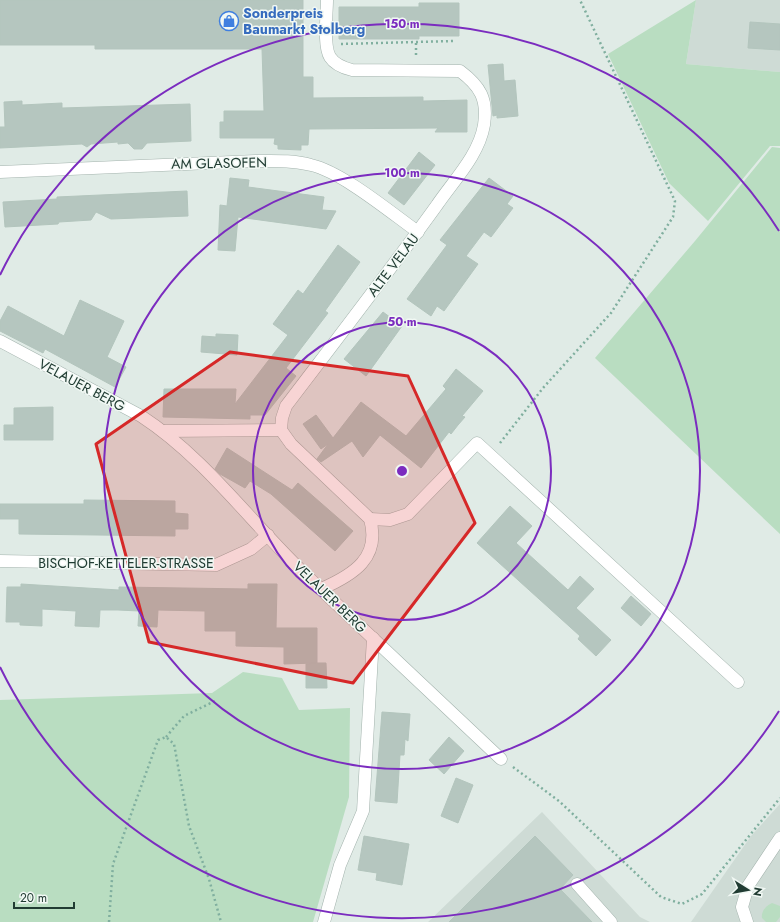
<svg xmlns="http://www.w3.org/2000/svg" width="780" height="922" font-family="Jost,sans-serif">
<rect width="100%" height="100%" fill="#e0ebe6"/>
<g fill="#cedbd5">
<polygon points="696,0 780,0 780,72 686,64"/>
<polygon points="780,804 780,922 691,922 751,836"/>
<polygon points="542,812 640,917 650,922 428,922"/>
</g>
<g fill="#b9ddc1">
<polygon points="696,0 686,64 780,72 780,146 770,146 708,221 669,183 608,54"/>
<polygon points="772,147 780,148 780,534 595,358 695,241"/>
<polygon points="243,672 282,678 299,710 350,708 349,797 313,922 0,922 0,700 212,693"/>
<path d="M772,903L780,906V917L776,922H766L762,918C761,911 766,906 772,903Z"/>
</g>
<g fill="#b5c6bf" stroke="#b3c5bd">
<polygon points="0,0 303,0 303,77 313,77 313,98 423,97 423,101 467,100 467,132 435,132 438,128 309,129 308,145 301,145 301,150 278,149 278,145 274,144 275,138 220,138 220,122 224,122 224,111 264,111 262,49 95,49 95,45 0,45"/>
<polygon points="419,3 459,3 459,36 419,36 419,39 339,39 339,7 419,7"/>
<polygon points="750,22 780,24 780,50 748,48"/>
<polygon points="503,64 504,81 515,80 518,116 497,118 497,115 493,116 488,65"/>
<polygon points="22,101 22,105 62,103 62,108 190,104 191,141 147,143 142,149 134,149 128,143 118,144 118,142 91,144 87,147 82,144 0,148 0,127 5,127 4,102"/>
<polygon points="419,152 435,165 404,205 388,193"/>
<polygon points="230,178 249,180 248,187 324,197 322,210 336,211 326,229 238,217 235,251 218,250 220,205 227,206"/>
<polygon points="489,178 513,196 507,204 513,208 491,237 484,232 466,256 478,264 444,311 437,306 431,316 407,299 447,245 440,240"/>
<polygon points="187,191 188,216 111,219 96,212 91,220 59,222 58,224 5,227 3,202 57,199 57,197"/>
<polygon points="338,245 360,262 325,311 328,313 286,368 296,376 265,415 250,415 250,419 163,417 164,389 236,389 235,404 288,335 273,324 298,290 303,294"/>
<polygon points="80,300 124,321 107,357 126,367 115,387 45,349 43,353 0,331 0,321 8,306 64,336"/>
<polygon points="383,312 402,326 366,376 344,359"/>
<polygon points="216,334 238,335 237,355 201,352 202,336 216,337"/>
<polygon points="456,369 483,391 462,416 465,417 458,425 451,434 449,432 421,468 380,435 363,457 352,441 321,462 317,459 328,444 321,449 303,424 316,415 333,438 361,402 406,436 446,389 443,386"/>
<polygon points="53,407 53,440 4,440 4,425 14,425 14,408"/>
<polygon points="227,448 292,490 298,483 353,531 335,551 271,494 250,481 245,488 220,474 215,469"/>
<polygon points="84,500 175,501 175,513 188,514 188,529 175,529 175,536 19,534 19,519 0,519 0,504 84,504"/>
<polygon points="510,506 532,526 516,543 568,590 580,576 594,589 576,608 611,640 596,656 578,639 580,636 477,543"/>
<polygon points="21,584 119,590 119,587 248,589 248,584 277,584 276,628 317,628 317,663 326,663 327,688 306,688 306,664 316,663 284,664 284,647 236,646 236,631 205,631 205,611 158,610 157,627 138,626 139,611 118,610 100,610 99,627 75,626 76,611 42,609 42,626 20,625 20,622 6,622 7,587 21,587"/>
<polygon points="631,596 651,614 641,626 621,608"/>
<polygon points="382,712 410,714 408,741 405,739 404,755 400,755 397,803 375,801"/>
<polygon points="449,737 464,751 444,774 429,760"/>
<polygon points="456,778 473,785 458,823 441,816"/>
<polygon points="364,836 409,844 402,885 376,880 377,873 358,870"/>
<polygon points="535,836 573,875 560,889 592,922 449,922"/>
</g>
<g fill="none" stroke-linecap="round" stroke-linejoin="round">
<defs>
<g id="minor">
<path d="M0,172L256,161C274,161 293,160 311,165C342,172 390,212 418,232"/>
<path d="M0,341L141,416C207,459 254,527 311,580C374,640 438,699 501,759"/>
<polyline points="163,431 281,430"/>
<polyline points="370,519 390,520 408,514 477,443 738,682"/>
<polyline points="0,561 216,565 251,549 268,535"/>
<path d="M321,589C353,575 381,558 370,519L291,444L281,430L282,418L286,406C337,339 388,273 437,205C454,180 479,155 484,125C488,99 480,86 460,71L352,70C344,68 335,65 330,57C323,46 327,14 327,0"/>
<polyline points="577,884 611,922"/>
<polyline points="324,922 340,865 363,811 373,638"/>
<polyline points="747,922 742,907 748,886 780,838"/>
</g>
</defs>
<use href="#minor" stroke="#a3b3ad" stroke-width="13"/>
<g stroke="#80af9f" stroke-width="2.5" stroke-dasharray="2 3" stroke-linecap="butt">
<polyline points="341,44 453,41"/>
<polyline points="416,55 416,42"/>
<polyline points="500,443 543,388 611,313 673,217 675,201 580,0"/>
<polyline points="166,737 184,716 217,700"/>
<polyline points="513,767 559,801 661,897 682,904 702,894 780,798"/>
<polyline points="109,922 113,864 158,740 166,737 174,744 189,826 209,879 221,922"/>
</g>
<use href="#minor" stroke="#fff" stroke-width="12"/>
</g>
<path fill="#d62828" fill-opacity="0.2" stroke="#d62828" stroke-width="3" stroke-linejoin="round" d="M230,352L408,376L475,523L353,683L149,642L96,444Z"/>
<g fill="none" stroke="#7b2cbf" stroke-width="2">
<circle cx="402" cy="471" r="149"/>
<circle cx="402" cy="471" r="298"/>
<path d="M779 711A447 447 0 0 1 0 667M0 275A447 447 0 0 1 779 231"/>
</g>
<defs>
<symbol id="shop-ring" viewBox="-11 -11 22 22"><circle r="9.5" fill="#f1f8f4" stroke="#3f7fe0" stroke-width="1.5"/><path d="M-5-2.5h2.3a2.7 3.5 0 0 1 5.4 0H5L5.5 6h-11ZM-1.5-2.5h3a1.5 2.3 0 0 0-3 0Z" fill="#3f7fe0"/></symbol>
</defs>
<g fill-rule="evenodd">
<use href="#shop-ring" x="218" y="10" width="22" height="22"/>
</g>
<g text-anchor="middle" stroke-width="3" stroke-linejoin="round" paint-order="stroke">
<g font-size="14" font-weight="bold" fill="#366cbe" stroke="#f1f8f4" text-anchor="start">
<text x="243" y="18">Sonderpreis<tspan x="243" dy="16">Baumarkt Stolberg</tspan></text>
</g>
<g font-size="14" fill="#213c33" stroke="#f1f8f4">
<text transform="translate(219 163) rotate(-1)" y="5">AM GLASOFEN</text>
<text transform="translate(393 265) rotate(-53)" y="5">ALTE VELAU</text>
<text transform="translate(82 385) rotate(28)" y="5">VELAUER BERG</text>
<text x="126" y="568">BISCHOF-KETTELER-STRASSE</text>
<text transform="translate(330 597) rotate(44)" y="5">VELAUER BERG</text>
</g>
</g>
<circle cx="402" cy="471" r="6" fill="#7b2cbf" stroke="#f1f8f4" stroke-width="2"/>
<g font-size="12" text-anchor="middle" font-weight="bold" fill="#7b2cbf" stroke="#f1f8f4" stroke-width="3" stroke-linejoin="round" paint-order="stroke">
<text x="402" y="28">150 m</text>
<text x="402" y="177">100 m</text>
<text x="402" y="326">50 m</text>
</g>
<g transform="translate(748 890) rotate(101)" stroke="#f1f8f4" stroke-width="3" paint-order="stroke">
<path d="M0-3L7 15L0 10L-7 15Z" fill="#213c33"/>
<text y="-6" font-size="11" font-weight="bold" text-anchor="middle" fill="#213c33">N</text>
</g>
<path d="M14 902v6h60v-6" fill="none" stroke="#213c33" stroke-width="2"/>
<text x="20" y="902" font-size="12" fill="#213c33" stroke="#f1f8f4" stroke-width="3" paint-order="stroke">20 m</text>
</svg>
